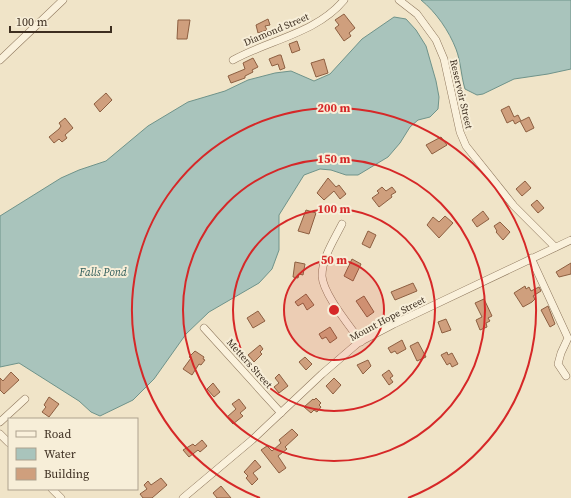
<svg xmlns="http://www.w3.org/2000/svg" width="571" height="498" font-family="'Source Serif 4',serif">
<rect width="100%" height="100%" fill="#f0e4c8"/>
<g fill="#a9c4bc" stroke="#6f938a">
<path d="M421,0H571V69L548,74L514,79L483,94L477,95L465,89C461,76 461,62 456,49C449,31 436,12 421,0Z"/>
<polygon points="394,17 406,19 416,30 426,46 436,81 439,97 438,109 430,117 418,120 410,127 400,143 388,157 358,175 346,175 331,170 320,169 304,175 279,215 279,250 272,269 259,283 209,312 186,334 154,379 133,400 100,416 91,412 79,401 19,363 0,367 0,216 61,178 79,170 106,161 148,126 188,102 225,91 248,80 275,73 291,71 314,81 330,74 362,39"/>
</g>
<g fill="#cf9f7d" stroke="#8d5f41">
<polygon points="344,14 355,28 349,33 351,36 344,41 335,28 339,25 335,20"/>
<polygon points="268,19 270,25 265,26 267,30 258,33 256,25"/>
<polygon points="178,20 190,20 187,39 177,39"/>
<polygon points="297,41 300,50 292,53 289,44"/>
<polygon points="279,55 281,55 285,68 280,70 278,64 272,66 269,59"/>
<polygon points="253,58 258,67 252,70 253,72 245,76 245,78 231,83 228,76 245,69 243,63"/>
<polygon points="324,59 328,73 316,77 311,63"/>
<polygon points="106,93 112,100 100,112 94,104"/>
<polygon points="509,106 514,117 518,115 521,121 529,117 534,128 526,132 520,121 515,124 513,120 507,123 501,110"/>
<polygon points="65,118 73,128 65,135 67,138 62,142 59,139 54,143 49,137 59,129 61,126 59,123"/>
<polygon points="441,137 447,145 432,154 426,145"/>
<polygon points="328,178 336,187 339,185 346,194 340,199 334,191 324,200 317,193"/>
<polygon points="525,181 531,188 522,196 516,189"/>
<polygon points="382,187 386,191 392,187 396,192 391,195 392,197 379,207 372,198 379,193 377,191"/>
<polygon points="537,200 544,208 538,213 531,205"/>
<polygon points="306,210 316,213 309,234 298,231"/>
<polygon points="483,211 489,219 477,227 472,220"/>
<polygon points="445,216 453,223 439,238 427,225 433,217 439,222"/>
<polygon points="500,222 510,232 503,240 496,232 497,231 494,226"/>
<polygon points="368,231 376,235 370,248 362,244"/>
<polygon points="352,259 361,264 353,281 344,276"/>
<polygon points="295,262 305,264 303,275 299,274 298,278 293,277"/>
<polygon points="571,263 571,274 559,277 556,272"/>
<polygon points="413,283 417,291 395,300 391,292"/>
<polygon points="525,286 526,289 529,287 531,291 539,287 541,291 533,296 535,299 532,302 523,307 514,293"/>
<polygon points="306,294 314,305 307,310 303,303 298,306 295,302"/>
<polygon points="364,296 374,312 367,317 356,301"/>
<polygon points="484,299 492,316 488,318 490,321 486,323 487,327 480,330 476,320 482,317 475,303"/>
<polygon points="548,306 555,324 550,327 541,310"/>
<polygon points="258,311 265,321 253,328 247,318"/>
<polygon points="446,319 451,330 442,333 438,322"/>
<polygon points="330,327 337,338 330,343 326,337 322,339 319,334"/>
<polygon points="402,340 406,349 397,354 395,351 391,353 388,348"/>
<polygon points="418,342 426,357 417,361 410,346"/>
<polygon points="260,345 263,349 260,352 262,354 254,362 248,355"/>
<polygon points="195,351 204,357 203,359 205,360 201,365 199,364 192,375 183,369 191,358 189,357"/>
<polygon points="447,352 448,355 452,353 458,364 452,367 450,363 447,365 441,355"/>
<polygon points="305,357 312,364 306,370 299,362"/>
<polygon points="368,360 371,366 363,374 357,365"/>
<polygon points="389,370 393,376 390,378 393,382 389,385 382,375"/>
<polygon points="11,372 19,380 4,394 0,390 0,378 3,381"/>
<polygon points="279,374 288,386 279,393 274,387 279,383 275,378"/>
<polygon points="334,378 341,385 333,394 326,386"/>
<polygon points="213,383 220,392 214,397 207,389"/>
<polygon points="49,397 59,404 49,417 42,412 46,407 44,405"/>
<polygon points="316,398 321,403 319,405 321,407 317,412 314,410 311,413 304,407 313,399 314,400"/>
<polygon points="239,399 246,408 240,413 243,416 233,424 227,417 236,409 232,404"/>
<polygon points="292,429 298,435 285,447 287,449 278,456 286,468 279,473 261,450 267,446 272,451 281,443 279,440"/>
<polygon points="202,440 207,446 200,452 198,450 189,457 183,450 193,444 195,446"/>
<polygon points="255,460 261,467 253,473 258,479 252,485 246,478 248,476 244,472"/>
<polygon points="161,478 167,485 152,498 143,498 140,494 147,489 144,485 148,481 151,485"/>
<polygon points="221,486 231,498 217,498 213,493"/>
</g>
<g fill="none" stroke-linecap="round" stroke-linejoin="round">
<defs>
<g id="minor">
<polyline points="399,0 417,14 436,40 444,59 460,132 466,146 514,206 555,247"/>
<polyline points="0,60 63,0"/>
<path d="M233,60C269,40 317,33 344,0"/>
<path d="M342,224C334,240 322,258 322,276C323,294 350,326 361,342"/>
<polyline points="531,258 568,338 561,353 558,364 566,376"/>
<polyline points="204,328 281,413"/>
<polyline points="0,422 25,399"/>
<polyline points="0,434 9,443"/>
<polyline points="52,489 61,498"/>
<polyline points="183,498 252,440 322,374 358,343 394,324 571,240"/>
</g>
</defs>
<use href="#minor" stroke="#8d765c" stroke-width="8"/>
<use href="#minor" stroke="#faf1dc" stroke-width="7"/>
</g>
<circle cx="334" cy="310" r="50" fill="#d62828" fill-opacity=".12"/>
<g fill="none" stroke="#d62828" stroke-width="2">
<circle cx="334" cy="310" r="50"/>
<circle cx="334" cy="310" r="101"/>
<circle cx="334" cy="310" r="151"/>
<path d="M260 498A202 202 0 1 1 408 498"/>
</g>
<g text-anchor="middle" stroke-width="4" stroke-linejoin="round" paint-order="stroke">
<g font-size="10" fill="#3d2e20" stroke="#f7eed8">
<text transform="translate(276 29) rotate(-23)" y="4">Diamond Street</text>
<text transform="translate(462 94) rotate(77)" y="4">Reservoir Street</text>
<text transform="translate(387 318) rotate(-28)" y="4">Mount Hope Street</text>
<text transform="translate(250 363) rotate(48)" y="4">Metters Street</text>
</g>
<g font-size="11" font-style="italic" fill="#2f5d5a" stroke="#f7eed8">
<text x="103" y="276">Falls Pond</text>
</g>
</g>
<circle cx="334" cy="310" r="6" fill="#d62828" stroke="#f7eed8" stroke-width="2"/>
<g font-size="12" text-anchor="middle" font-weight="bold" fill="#d62828" stroke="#f7eed8" stroke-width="4" stroke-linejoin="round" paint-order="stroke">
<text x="334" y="112">200 m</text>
<text x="334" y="163">150 m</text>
<text x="334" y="213">100 m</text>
<text x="334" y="264">50 m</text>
</g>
<rect x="8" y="418" width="130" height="72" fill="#f7eed8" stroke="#ada18e"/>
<rect x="16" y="431" width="20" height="6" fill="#faf1dc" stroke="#ada18e"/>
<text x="44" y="438" font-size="12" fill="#3d2e20">Road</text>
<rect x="16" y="448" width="20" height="12" fill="#a9c4bc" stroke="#ada18e"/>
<text x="44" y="458" font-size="12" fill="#3d2e20">Water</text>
<rect x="16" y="468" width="20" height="12" fill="#cf9f7d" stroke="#ada18e"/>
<text x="44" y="478" font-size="12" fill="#3d2e20">Building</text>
<path d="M10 26v6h101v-6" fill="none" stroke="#3d2e20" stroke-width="2"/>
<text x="16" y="26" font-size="12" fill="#3d2e20" stroke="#f7eed8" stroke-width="3" paint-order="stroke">100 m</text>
</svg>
